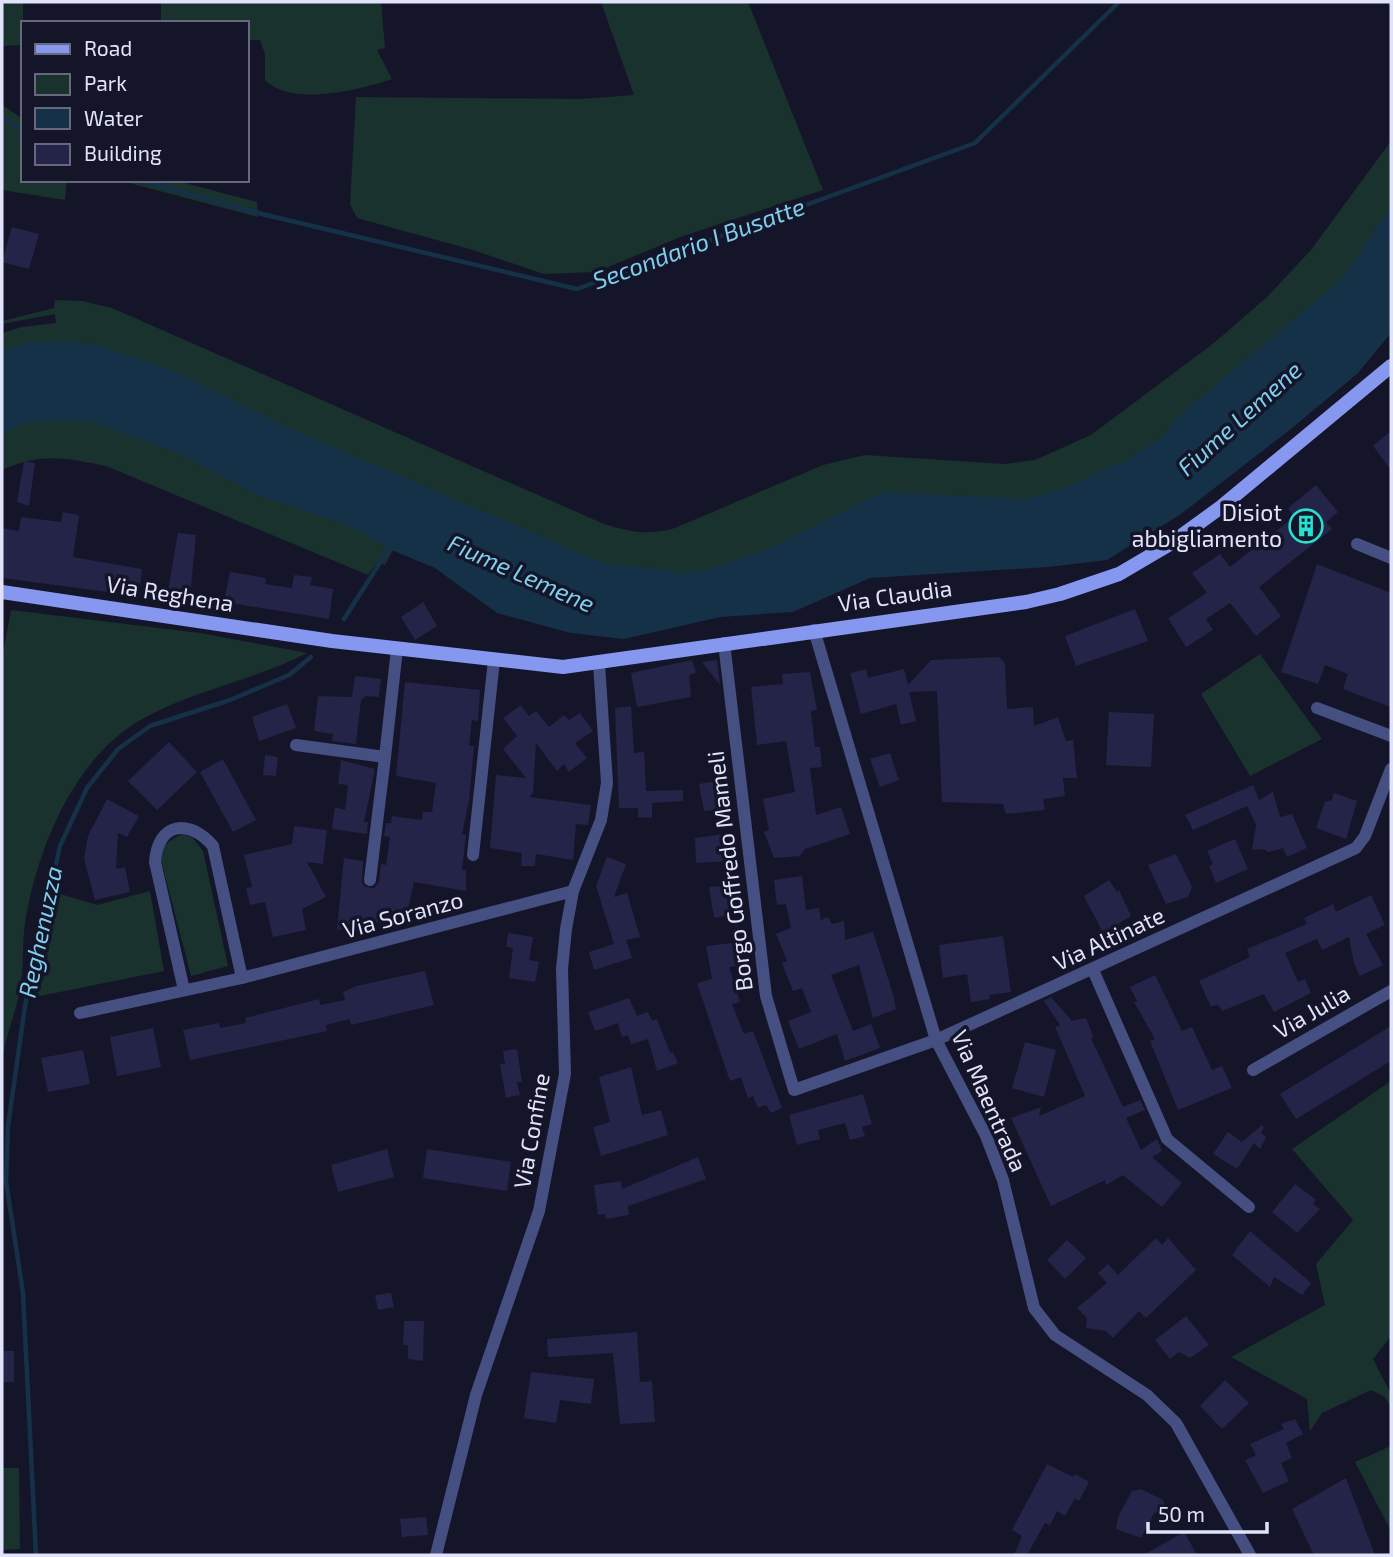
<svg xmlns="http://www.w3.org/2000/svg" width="1393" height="1557" font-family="'Exo 2',sans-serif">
<rect width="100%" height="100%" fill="#151529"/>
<g fill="#19322d">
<polygon points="2,2 23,2 23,45 2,46"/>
<path d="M161,2H381L385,48L377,50L392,79C360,90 291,107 265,80V54L260,40H247V23H161Z"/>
<polygon points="601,2 748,2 823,190 683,236 596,272 544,274 473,250 357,218 350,204 356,97 580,99 634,95"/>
<polygon points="2,105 23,119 23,180 67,180 65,200 2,190"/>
<path d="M1391,141V265L1197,467L855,553L752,608L402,533L385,565L378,562L368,575L106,466C66,458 41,452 2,470V333L22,327L56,323L55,314L2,324V321L54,308L55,300L82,301L112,308L604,524C631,532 647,536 675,528L823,465L865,455L1005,464L1035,460L1091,435L1214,343L1267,297L1311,250Z"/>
<polygon points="118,180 173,180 257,202 258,217"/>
<path d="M11,610L200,633L307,653C255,680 195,690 144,718C74,756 37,849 25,923C22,942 24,962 21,982C18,1010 4,1036 2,1065V659Z"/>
<polygon points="1260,654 1322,739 1250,776 1201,694"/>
<polygon points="181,834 192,837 203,851 228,966 191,976 161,860 161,847"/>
<polygon points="150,891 164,971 35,997 57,893 97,905"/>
<polygon points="1391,1081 1391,1336 1373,1359 1391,1394 1391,1408 1385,1397 1371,1390 1322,1413 1310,1431 1307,1399 1231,1357 1325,1305 1316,1264 1353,1220 1292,1149"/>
<polygon points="1391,1446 1391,1531 1355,1462"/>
<polygon points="2,1468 19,1468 20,1549 2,1550"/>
</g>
<polygon fill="#153147" points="1391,206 1391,333 1357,374 1292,428 1181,514 1107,560 1048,567 870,578 793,612 720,617 624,639 571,633 497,613 435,568 389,549 355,528 260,496 176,452 92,422 62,419 21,424 2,435 2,351 29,343 66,341 97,345 169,369 300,433 605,564 671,570 675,573 703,571 766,550 882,492 1026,499 1066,488 1115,464 1120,465 1165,435 1173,421 1342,279"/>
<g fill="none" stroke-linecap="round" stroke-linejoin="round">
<g stroke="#153147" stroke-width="4.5">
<polyline points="2,118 23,130"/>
<polyline points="139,180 262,214 577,289 975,143 1119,2"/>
<polyline points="344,619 392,544"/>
<polyline points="36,1555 23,1293 6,1181 8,1126 25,1006 60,846 87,788 118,749 150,726 230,700 289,675 311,657"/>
</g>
</g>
<g fill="#242348">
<polygon points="12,227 39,234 29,269 2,262"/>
<polygon points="1391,431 1391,470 1373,446"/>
<polygon points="24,461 35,463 29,506 17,502"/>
<polygon points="1316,485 1338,512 1326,522 1332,529 1259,587 1281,616 1256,636 1230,603 1206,619 1213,630 1186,647 1168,618 1207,593 1192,573 1220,554 1230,567 1294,517 1288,508"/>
<polygon points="63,512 79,515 73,557 142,569 139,596 2,578 2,528 19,531 21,517 61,522"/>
<polygon points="178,533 196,535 190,597 168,591"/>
<polygon points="1317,564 1391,593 1391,707 1343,689 1348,674 1325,665 1318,684 1281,672"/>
<polygon points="230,572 266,578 265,584 292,588 294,575 312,577 310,585 333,589 329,619 224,602"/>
<polygon points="423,602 437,626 415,640 401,617"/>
<polygon points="1135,609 1148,641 1076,666 1065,636"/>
<polygon points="999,657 1005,663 1007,709 1033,707 1034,726 1058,717 1066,741 1073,740 1077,778 1063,778 1065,796 1043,799 1045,810 1006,814 1003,804 942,802 937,691 909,692 916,721 901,725 896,704 861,714 850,673 866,669 868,678 904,669 908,685 931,660"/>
<polygon points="692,660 696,673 689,675 691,697 637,707 631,673"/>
<polygon points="717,660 720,685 702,662"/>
<polygon points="810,672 817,710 811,711 815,747 820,747 822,767 810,768 816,815 841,807 850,834 805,849 800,856 774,858 764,832 769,830 763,799 795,792 786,741 757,745 751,687 783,684 782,674"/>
<polygon points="355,676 381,679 379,697 366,696 361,700 356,744 332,741 333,734 314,731 318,696 352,697"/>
<polygon points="405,682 480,690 478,721 472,720 469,746 474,746 469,801 462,834 466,835 462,870 466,870 466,891 414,882 404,926 375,922 371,935 337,929 344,858 363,861 362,883 365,887 374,888 379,882 381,864 386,865 390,837 384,836 386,823 391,823 392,816 422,820 423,812 432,812 436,783 396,776"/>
<polygon points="287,704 296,728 259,741 252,717"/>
<polygon points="521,705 529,716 536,711 549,727 564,715 569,720 580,713 593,731 575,743 587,758 569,772 564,764 557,771 536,743 533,793 529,797 591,805 588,825 576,824 573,860 536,854 535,866 521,866 522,853 490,848 496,775 526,778 503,749 517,736 503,718"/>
<polygon points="631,706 634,753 644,752 646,791 683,790 683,801 652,803 652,818 638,817 638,808 619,808 615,708"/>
<polygon points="1109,712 1154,714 1151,767 1106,765"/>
<polygon points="169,742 197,772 157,810 128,781"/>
<polygon points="890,753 899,780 880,787 870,759"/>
<polygon points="265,755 278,757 276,776 263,775"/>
<polygon points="223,759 256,820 233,832 200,772"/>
<polygon points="341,760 375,769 364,822 368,822 367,834 332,829 335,807 345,810 348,785 338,784"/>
<polygon points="721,780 724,793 719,793 723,809 704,811 699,784"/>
<polygon points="1253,785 1259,800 1273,792 1280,817 1292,814 1307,848 1287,857 1283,848 1268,852 1264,849 1252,850 1256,825 1247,806 1193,830 1185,815"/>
<polygon points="1334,793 1357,801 1346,839 1316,828 1325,802 1332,800"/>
<polygon points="107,799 139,816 127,837 118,833 116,869 125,867 130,892 95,900 84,859 88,836"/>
<polygon points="294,826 327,830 323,864 307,862 326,897 302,909 306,930 273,937 265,902 250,905 246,888 252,887 244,855 292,844"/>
<polygon points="724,834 731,861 696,863 695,838"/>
<polygon points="1235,839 1248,869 1216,883 1209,866 1213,864 1207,851"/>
<polygon points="1176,854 1192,887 1188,897 1166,904 1148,865"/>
<polygon points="607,857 626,864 614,897 627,893 640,937 626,940 632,958 594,970 589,952 614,944 596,886"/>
<polygon points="802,876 806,910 819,908 821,920 828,917 832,924 844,921 845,940 873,932 893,994 896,1009 873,1018 859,965 831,975 853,1031 871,1024 880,1048 845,1061 837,1034 799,1049 788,1021 811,1012 802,988 793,991 782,963 787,961 776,934 791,928 786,904 777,905 774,880"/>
<polygon points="1109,880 1117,892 1119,890 1131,916 1103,933 1084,896"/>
<polygon points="733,885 737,914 714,918 709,887"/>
<polygon points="1371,895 1385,925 1366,934 1383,965 1360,976 1354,964 1349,937 1322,950 1317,939 1285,953 1298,982 1305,979 1311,993 1274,1012 1264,994 1222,1011 1218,1004 1211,1007 1199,981 1250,957 1247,949 1307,924 1304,918 1333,904 1336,912"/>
<polygon points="508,933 533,937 529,960 539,962 535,982 509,978 513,948 506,947"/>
<polygon points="1003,936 1011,992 989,995 990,999 971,1002 967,974 943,978 939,945"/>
<polygon points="740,942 742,965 729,967 740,1002 732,1004 744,1034 753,1031 782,1108 771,1113 766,1105 758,1108 753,1096 748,1098 741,1077 730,1081 697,983 712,979 706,946"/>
<polygon points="425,971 434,1005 351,1025 350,1019 326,1025 327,1031 190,1060 183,1030 219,1023 220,1028 246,1023 245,1018 319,999 320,1005 345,1000 343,992 356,986"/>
<polygon points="1155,975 1182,1031 1192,1027 1212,1070 1222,1066 1232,1088 1178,1110 1150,1041 1155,1039 1134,1002 1137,1001 1130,987"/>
<polygon points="1051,997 1072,1021 1086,1018 1093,1036 1091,1038 1123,1107 1140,1100 1145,1110 1126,1118 1141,1150 1157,1139 1162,1151 1152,1157 1182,1183 1162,1207 1123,1175 1106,1185 1105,1180 1051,1206 1011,1118 1041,1107 1039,1116 1085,1096 1055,1027 1060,1025 1044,1001"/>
<polygon points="629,998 637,1016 648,1012 652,1021 657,1019 670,1053 673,1052 678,1063 657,1071 648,1039 631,1044 628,1035 622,1037 618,1023 595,1031 588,1012"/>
<polygon points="1391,1026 1391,1061 1296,1119 1280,1094"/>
<polygon points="153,1028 161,1067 117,1076 110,1037"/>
<polygon points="1025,1042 1056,1050 1044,1097 1012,1088"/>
<polygon points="517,1049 522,1082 517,1082 520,1095 506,1098 500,1064 505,1064 503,1051"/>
<polygon points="83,1050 90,1084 48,1092 41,1058"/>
<polygon points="631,1067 642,1115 661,1110 668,1135 601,1156 593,1127 610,1122 599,1077"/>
<polygon points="863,1094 872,1124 862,1127 865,1136 850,1140 845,1123 818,1130 820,1139 797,1145 789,1115"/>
<polygon points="1262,1125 1264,1128 1261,1133 1266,1137 1260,1149 1254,1143 1237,1169 1213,1154 1228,1132 1242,1142"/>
<polygon points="387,1149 394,1177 338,1192 331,1165"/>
<polygon points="427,1149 511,1162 507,1191 423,1178"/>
<polygon points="698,1157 706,1179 628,1206 629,1215 606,1219 605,1214 598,1215 594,1185 621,1181 622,1189"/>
<polygon points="1295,1184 1316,1200 1313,1204 1320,1209 1297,1233 1272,1212"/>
<polygon points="1250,1231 1311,1283 1302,1295 1274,1277 1270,1287 1232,1255"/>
<polygon points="1156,1238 1162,1245 1168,1238 1196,1270 1146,1318 1139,1311 1113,1338 1106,1331 1086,1328 1087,1318 1077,1308 1107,1283 1098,1273 1108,1264 1118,1275"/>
<polygon points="1067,1240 1086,1258 1065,1279 1047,1260"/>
<polygon points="391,1293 394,1307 378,1310 375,1295"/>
<polygon points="1186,1316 1209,1345 1190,1358 1179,1352 1170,1359 1155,1340"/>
<polygon points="404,1321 424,1321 423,1361 408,1359 408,1345 403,1345"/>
<polygon points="637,1332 640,1382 652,1381 655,1422 620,1424 613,1353 548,1357 547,1339"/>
<rect x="2" y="1351" width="12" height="31"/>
<polygon points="531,1372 594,1379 591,1404 560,1400 556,1423 524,1418"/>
<polygon points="1225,1380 1249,1403 1222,1429 1200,1406"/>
<polygon points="1295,1419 1303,1434 1286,1443 1292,1458 1281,1463 1289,1481 1263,1493 1245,1460 1256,1455 1250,1444 1284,1429 1281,1424"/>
<polygon points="1047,1464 1073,1477 1075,1474 1089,1482 1079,1501 1075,1498 1065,1516 1057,1511 1050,1525 1045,1523 1027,1555 1014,1555 1022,1536 1012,1530"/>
<polygon points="1346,1478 1375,1555 1314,1555 1292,1509"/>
<polygon points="1141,1489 1163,1500 1165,1507 1162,1512 1154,1513 1141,1538 1116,1529 1118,1517 1132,1491"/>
<polygon points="426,1517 428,1535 402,1537 400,1519"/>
<polygon points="1184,1532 1197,1555 1143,1555 1170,1540"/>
</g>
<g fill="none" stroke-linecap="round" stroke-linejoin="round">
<g stroke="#464f82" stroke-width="12">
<polyline points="1357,544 1391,558"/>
<polyline points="814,630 936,1040 986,1136 1003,1180 1034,1308 1055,1335 1147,1395 1176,1423 1250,1555"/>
<polyline points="724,643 766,996 794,1090 936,1040 1356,848 1365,836 1391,769"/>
<polyline points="1317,708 1391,736"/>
<polyline points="296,745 385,757 397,649"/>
<polyline points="473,855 494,660"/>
<polyline points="370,880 385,757"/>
<polyline points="1093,970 1167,1139 1249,1207"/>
<path d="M184,990L155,862C158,822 189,818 213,846L242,978"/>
<polyline points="80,1013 242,978 573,891"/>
<polyline points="1253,1070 1391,991"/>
<polyline points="436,1555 476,1395 539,1211 565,1074 562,969 566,929 573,891 601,820 607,783 599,664"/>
</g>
<polyline stroke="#8597ee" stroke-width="14" points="2,592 332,641 563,667 1026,602 1060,594 1119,574 1170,544 1221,507 1391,366"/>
</g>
<defs>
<symbol id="building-ring" viewBox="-11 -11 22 22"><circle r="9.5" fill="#151529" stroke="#27e1d0" stroke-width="1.5"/><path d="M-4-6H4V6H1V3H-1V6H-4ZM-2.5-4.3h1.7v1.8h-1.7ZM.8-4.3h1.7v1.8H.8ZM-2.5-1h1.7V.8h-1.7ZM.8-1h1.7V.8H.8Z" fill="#27e1d0"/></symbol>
</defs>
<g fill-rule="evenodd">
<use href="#building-ring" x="1287" y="507" width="38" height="38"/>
</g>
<g text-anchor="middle" stroke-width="7" stroke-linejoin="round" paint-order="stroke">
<g font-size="23" fill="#e1e3fb" stroke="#151529" text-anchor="end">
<text x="1282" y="521">Disiot<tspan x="1282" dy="26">abbigliamento</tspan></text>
</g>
<g font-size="23" fill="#e1e3fb" stroke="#151529">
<text transform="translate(170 594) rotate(9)" y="8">Via Reghena</text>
<text transform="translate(895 596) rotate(-8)" y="8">Via Claudia</text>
<text transform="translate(730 871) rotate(-97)" y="8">Borgo Goffredo Mameli</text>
<text transform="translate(403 915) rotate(-15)" y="8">Via Soranzo</text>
<text transform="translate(1109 939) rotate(-25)" y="8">Via Altinate</text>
<text transform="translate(1312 1012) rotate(-30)" y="8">Via Julia</text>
<text transform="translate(989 1101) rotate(66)" y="8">Via Maentrada</text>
<text transform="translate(532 1131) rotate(-80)" y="8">Via Confine</text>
</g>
<g font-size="24" font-style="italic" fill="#7dcfed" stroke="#151529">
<text transform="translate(699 244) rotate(-20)" y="8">Secondario I Busatte</text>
<text transform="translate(1240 419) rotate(-42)" y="8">Fiume Lemene</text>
<text transform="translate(521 574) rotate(24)" y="8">Fiume Lemene</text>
<text transform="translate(41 932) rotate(-78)" y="8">Reghenuzza</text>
</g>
</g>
<rect width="1393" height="1557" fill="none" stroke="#e1e3fb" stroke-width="7"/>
<rect x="21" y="21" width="228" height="161" fill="#151529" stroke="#67677d" stroke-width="2"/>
<rect x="35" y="44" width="35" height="10" fill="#8597ee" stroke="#67677d" stroke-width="2"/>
<text x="84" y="56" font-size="21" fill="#e1e3fb">Road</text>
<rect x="35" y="74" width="35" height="21" fill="#19322d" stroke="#67677d" stroke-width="2"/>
<text x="84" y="91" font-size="21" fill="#e1e3fb">Park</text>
<rect x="35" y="108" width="35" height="21" fill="#153147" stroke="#67677d" stroke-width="2"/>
<text x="84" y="126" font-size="21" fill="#e1e3fb">Water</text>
<rect x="35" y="144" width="35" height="21" fill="#242348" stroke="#67677d" stroke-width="2"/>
<text x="84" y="161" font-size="21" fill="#e1e3fb">Building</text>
<path d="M1148 1522v10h119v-10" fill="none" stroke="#e1e3fb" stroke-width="3.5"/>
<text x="1158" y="1522" font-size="21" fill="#e1e3fb" stroke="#151529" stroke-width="5" paint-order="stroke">50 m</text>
</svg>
